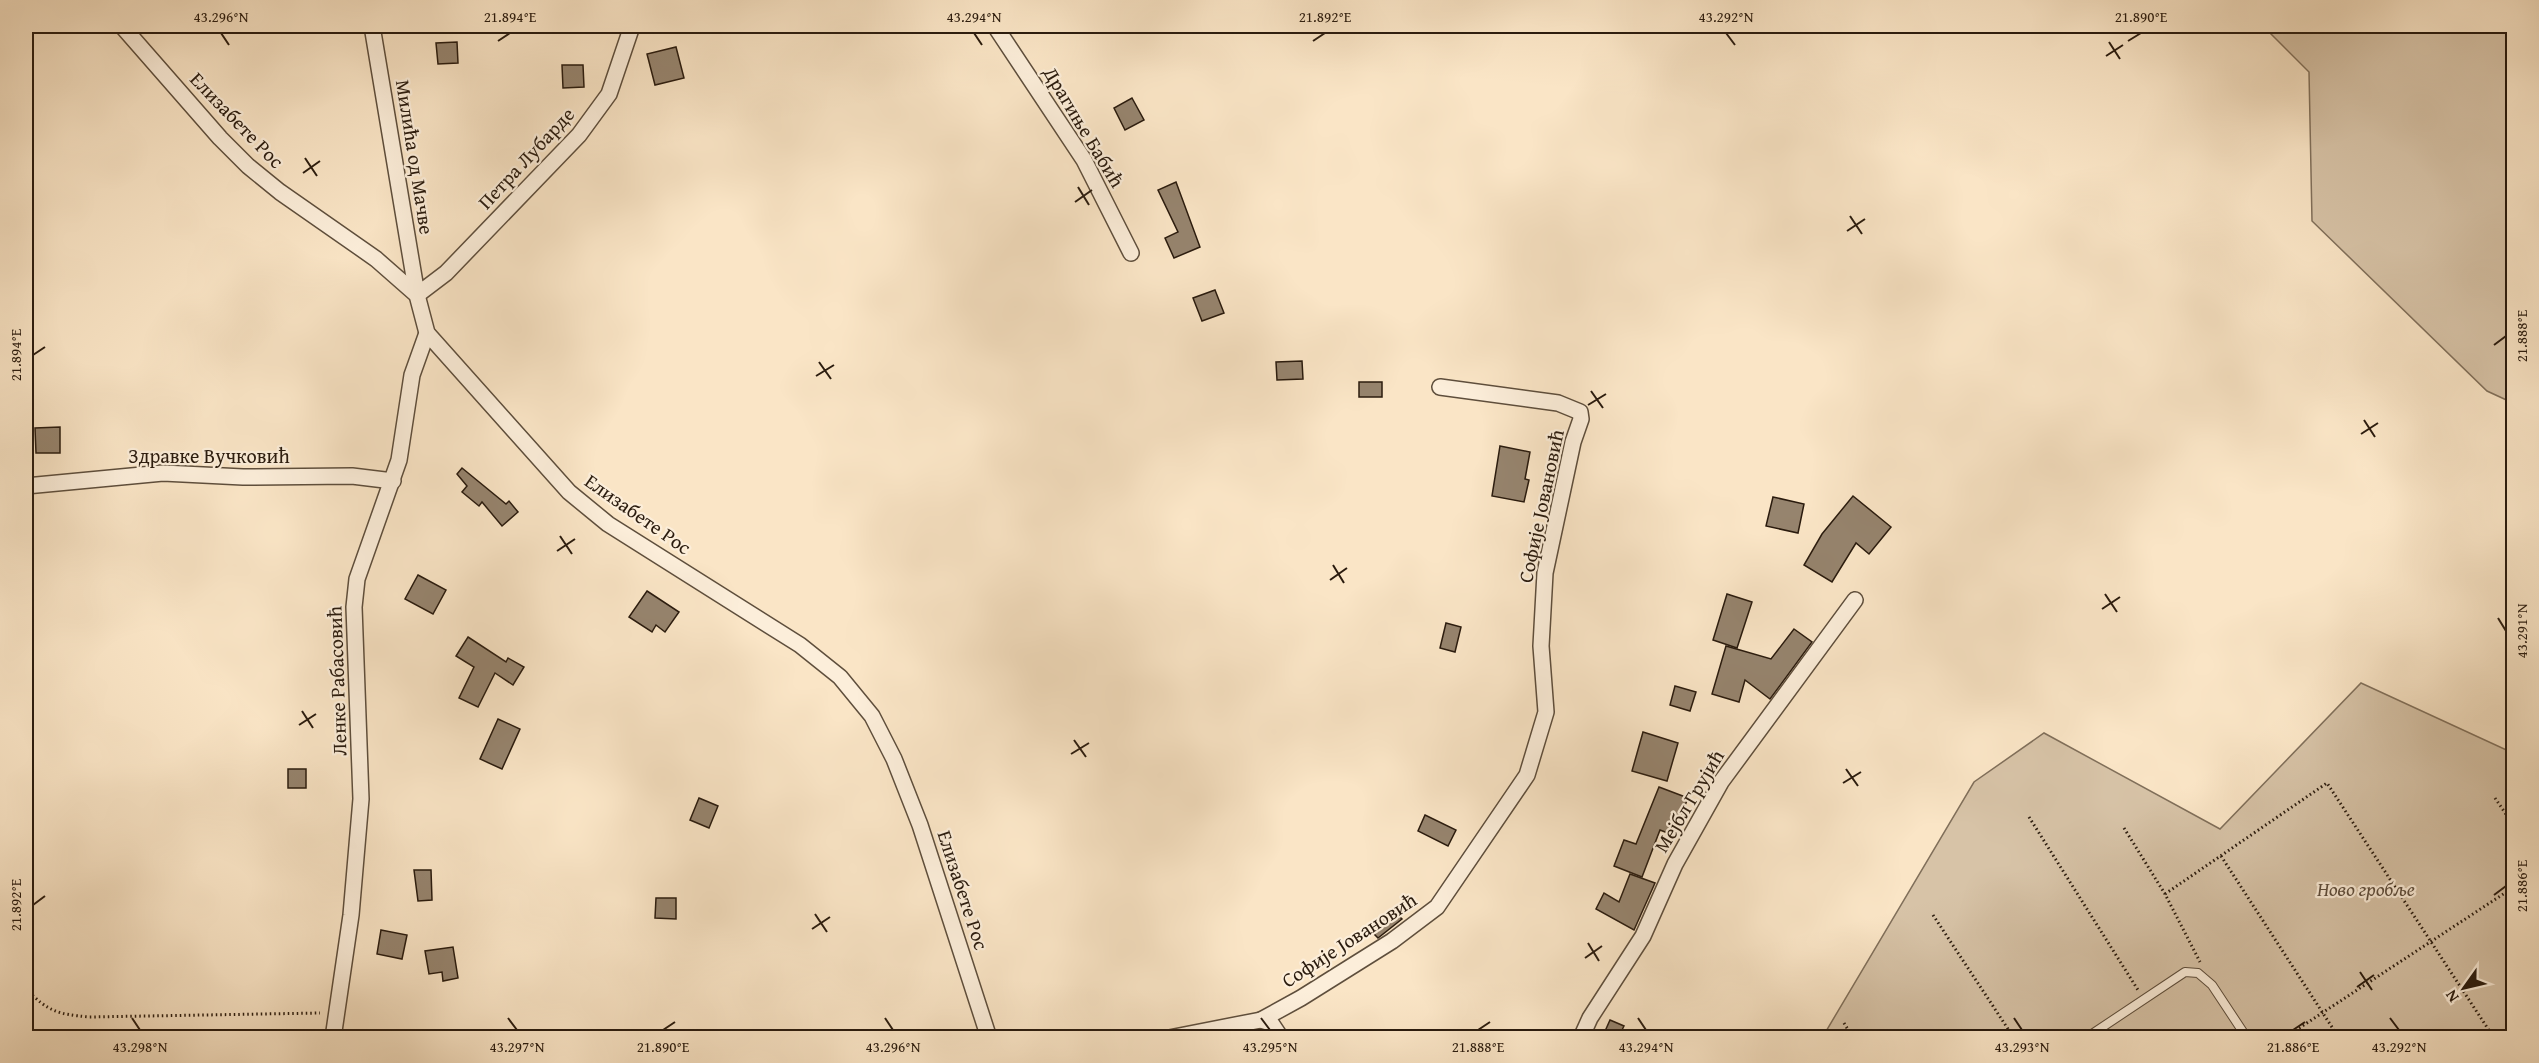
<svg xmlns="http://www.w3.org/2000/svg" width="2539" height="1063" font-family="'Gentium Book Plus',serif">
<rect width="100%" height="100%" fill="#fae5c6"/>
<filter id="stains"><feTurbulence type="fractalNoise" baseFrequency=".00333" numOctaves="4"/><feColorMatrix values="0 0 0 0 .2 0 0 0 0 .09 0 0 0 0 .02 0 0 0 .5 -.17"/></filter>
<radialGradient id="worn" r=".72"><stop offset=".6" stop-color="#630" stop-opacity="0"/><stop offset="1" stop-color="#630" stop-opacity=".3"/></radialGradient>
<g fill="#d7c3a7" stroke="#806f5a" stroke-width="1.5">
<polygon points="2263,26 2513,26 2513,403 2487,391 2312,221 2309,72"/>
<polygon points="2361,683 2513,753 2513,1037 1822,1038 1974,782 2044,733 2220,829"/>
</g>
<g fill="#96846e" stroke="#2a1b0e" stroke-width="1.5">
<polygon points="457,42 458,63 438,64 436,43"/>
<polygon points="676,47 684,78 655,85 647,54"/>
<polygon points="562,65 583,65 584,87 563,88"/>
<polygon points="1132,98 1144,120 1125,130 1114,108"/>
<polygon points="1176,182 1200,247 1174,258 1165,238 1178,232 1158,190"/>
<polygon points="1215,290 1224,313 1202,321 1193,298"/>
<polygon points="1302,361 1303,379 1277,380 1276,362"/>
<rect x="1359" y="382" width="23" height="15"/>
<polygon points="60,427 60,453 36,453 35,428"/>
<polygon points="1500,446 1530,452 1525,479 1529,480 1524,502 1492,496"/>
<polygon points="462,468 506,504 509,501 518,512 502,526 482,502 479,506 462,492 467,486 457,474"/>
<polygon points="1853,496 1891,527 1869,554 1856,543 1832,582 1804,565 1822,534"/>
<polygon points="1773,497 1804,504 1798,533 1766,526"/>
<polygon points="418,575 446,590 433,614 405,599"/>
<polygon points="647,591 679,612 665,632 656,625 652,632 629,617"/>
<polygon points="1727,594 1752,602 1737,648 1713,640"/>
<polygon points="1446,623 1461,627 1455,652 1440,648"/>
<polygon points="1794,629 1812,642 1770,699 1745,680 1739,702 1712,694 1726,646 1771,659"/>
<polygon points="468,637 506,662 508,658 524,667 513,685 495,673 478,707 459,698 474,667 456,656"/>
<polygon points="1675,686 1696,692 1690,711 1670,705"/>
<polygon points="498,719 520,729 502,769 480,759"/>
<polygon points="1643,732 1678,743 1667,781 1632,771"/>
<rect x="288" y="769" width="18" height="19"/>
<polygon points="1659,787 1688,798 1673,835 1660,830 1642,877 1614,866 1624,840 1636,844"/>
<polygon points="699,798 718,806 709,828 690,820"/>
<polygon points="1425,815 1456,830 1448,846 1418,831"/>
<polygon points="414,870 431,870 432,900 418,901"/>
<polygon points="1630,874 1655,883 1634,930 1596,909 1604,893 1619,902"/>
<polygon points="656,898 676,898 676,919 655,918"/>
<polygon points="1391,909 1402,919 1378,938 1371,931"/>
<polygon points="381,930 407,935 402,959 377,954"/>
<polygon points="453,947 458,978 443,981 442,972 429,974 425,951"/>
<polygon points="1610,1020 1624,1026 1618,1038 1602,1038"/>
</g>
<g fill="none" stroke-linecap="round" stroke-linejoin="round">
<defs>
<polyline id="service" points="2086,1038 2185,972 2198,973 2212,985 2247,1038"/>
<g id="minor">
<polyline points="122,26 220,138 248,166 280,192 376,259 417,295 427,333 569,492 608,524 800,645 840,677 872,716 894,759 920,825 989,1038"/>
<polyline points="372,26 417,295 446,273 579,135 609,94 632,26"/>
<polyline points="995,26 1084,160 1131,253"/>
<polyline points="26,486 163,473 243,477 352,476 393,481"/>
<polyline points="1261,1020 1301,998 1392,941 1437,907 1527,775 1546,712 1541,646 1545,573 1573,442 1581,419 1580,412 1558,403 1440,387"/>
<polyline points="333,1038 351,915 361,799 354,607 357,579 399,460 412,375 427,333"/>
<polyline points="1169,1038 1261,1020 1271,1023 1281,1038"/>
<polyline points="1581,1038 1590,1018 1643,936 1675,864 1721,782 1855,600"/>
</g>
</defs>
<use href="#service" stroke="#5e4e3c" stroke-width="10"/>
<use href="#minor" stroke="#5e4e3c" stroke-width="18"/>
<g stroke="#2a1b0e" stroke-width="3" stroke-dasharray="1.5 3" stroke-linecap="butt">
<polyline points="2495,798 2514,826"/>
<polyline points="2029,817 2138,990"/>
<polyline points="2124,828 2165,894 2200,962"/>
<polyline points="2221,856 2339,1038"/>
<polyline points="2165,894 2327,783 2494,1038"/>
<polyline points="1933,915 2014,1038"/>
<path d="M26,989C49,1012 57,1014 89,1017L320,1013"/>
<polyline points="1844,1023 1853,1038"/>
<polyline points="2284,1038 2514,887"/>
</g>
<use href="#service" stroke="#fceeda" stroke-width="8"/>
<use href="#minor" stroke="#fceeda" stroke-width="15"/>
</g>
<path fill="none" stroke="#2a1b0e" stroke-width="2" d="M221,33L229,45M974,33L982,45M1726,33L1735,45M498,41L510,33M1313,41L1325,33M2128,41L2141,33M2109,42L2120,59M2106,56L2123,45M305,158L317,176M303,173L320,161M1078,187L1089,205M1075,202L1092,190M1850,216L1862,234M1847,231L1865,219M2494,345L2506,336M33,355L45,347M819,362L831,379M816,376L834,365M1591,391L1603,408M1588,405L1606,394M2364,420L2375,437M2361,434L2378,423M560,536L572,554M557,551L575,539M1333,565L1344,583M1330,580L1347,568M2105,594L2117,612M2102,609L2120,597M2498,618L2506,631M302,711L313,728M299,725L316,714M1074,740L1086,757M1071,754L1089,743M1846,769L1858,786M1843,783L1861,772M2494,895L2506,886M33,905L45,896M815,914L827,932M812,929L830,917M1588,943L1599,961M1585,958L1602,946M2360,972L2372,990M2357,987L2374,975M132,1018L140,1030M508,1018L517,1030M885,1018L893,1030M1261,1018L1270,1030M1638,1018L1646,1030M2014,1018L2022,1030M2390,1018L2399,1030M663,1030L675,1022M1478,1030L1490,1022M2293,1030L2305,1022"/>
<g text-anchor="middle" stroke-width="4.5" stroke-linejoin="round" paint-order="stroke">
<g font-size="20" fill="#2a1b0e" stroke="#fceeda">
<text transform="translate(237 120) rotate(46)" y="7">Елизабете Рос</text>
<text transform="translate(1084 127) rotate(59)" y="7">Драгиње Бабић</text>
<text transform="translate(415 157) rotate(81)" y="7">Милића од Мачве</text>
<text transform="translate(526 158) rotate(-47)" y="7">Петра Лубарде</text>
<text x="209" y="463">Здравке Вучковић</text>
<text transform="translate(1541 506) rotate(-78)" y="7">Софије Јовановић</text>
<text transform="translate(638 514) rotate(35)" y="7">Елизабете Рос</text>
<text transform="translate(337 681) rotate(-92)" y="7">Ленке Рабасовић</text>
<text transform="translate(1689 801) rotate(-59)" y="7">Мејбл Грујић</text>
<text transform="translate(963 890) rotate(72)" y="7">Елизабете Рос</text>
<text transform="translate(1349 940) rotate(-33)" y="7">Софије Јовановић</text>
</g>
<g font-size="20" font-style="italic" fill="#5e4d3c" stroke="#fceeda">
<text x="2366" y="896">Ново гробље</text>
</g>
</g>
<rect width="2539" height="1063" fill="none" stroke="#fae5c6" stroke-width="66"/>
<g transform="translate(2464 988) rotate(236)" stroke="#fceeda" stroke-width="4.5" paint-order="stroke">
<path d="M0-4.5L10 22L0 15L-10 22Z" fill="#2a1b0e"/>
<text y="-9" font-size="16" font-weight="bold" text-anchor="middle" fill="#2a1b0e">N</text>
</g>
<rect x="33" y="33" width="2473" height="997" fill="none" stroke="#2a1b0e" stroke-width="2"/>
<g font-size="15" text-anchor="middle" fill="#2a1b0e">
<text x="221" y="22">43.296°N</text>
<text x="510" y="22">21.894°E</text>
<text x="974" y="22">43.294°N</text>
<text x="1325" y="22">21.892°E</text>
<text x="1726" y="22">43.292°N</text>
<text x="2141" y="22">21.890°E</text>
<text transform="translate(2522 336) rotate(-90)" y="5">21.888°E</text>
<text transform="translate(16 355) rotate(-90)" y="5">21.894°E</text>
<text transform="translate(2522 631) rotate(-90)" y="5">43.291°N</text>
<text transform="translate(2522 886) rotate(-90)" y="5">21.886°E</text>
<text transform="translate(16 905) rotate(-90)" y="5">21.892°E</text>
<text x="140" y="1052">43.298°N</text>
<text x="517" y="1052">43.297°N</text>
<text x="663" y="1052">21.890°E</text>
<text x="893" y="1052">43.296°N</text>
<text x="1270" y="1052">43.295°N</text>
<text x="1478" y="1052">21.888°E</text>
<text x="1646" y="1052">43.294°N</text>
<text x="2022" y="1052">43.293°N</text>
<text x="2293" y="1052">21.886°E</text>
<text x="2399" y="1052">43.292°N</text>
</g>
<rect width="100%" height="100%" filter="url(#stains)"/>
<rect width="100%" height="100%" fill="url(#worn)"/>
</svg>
